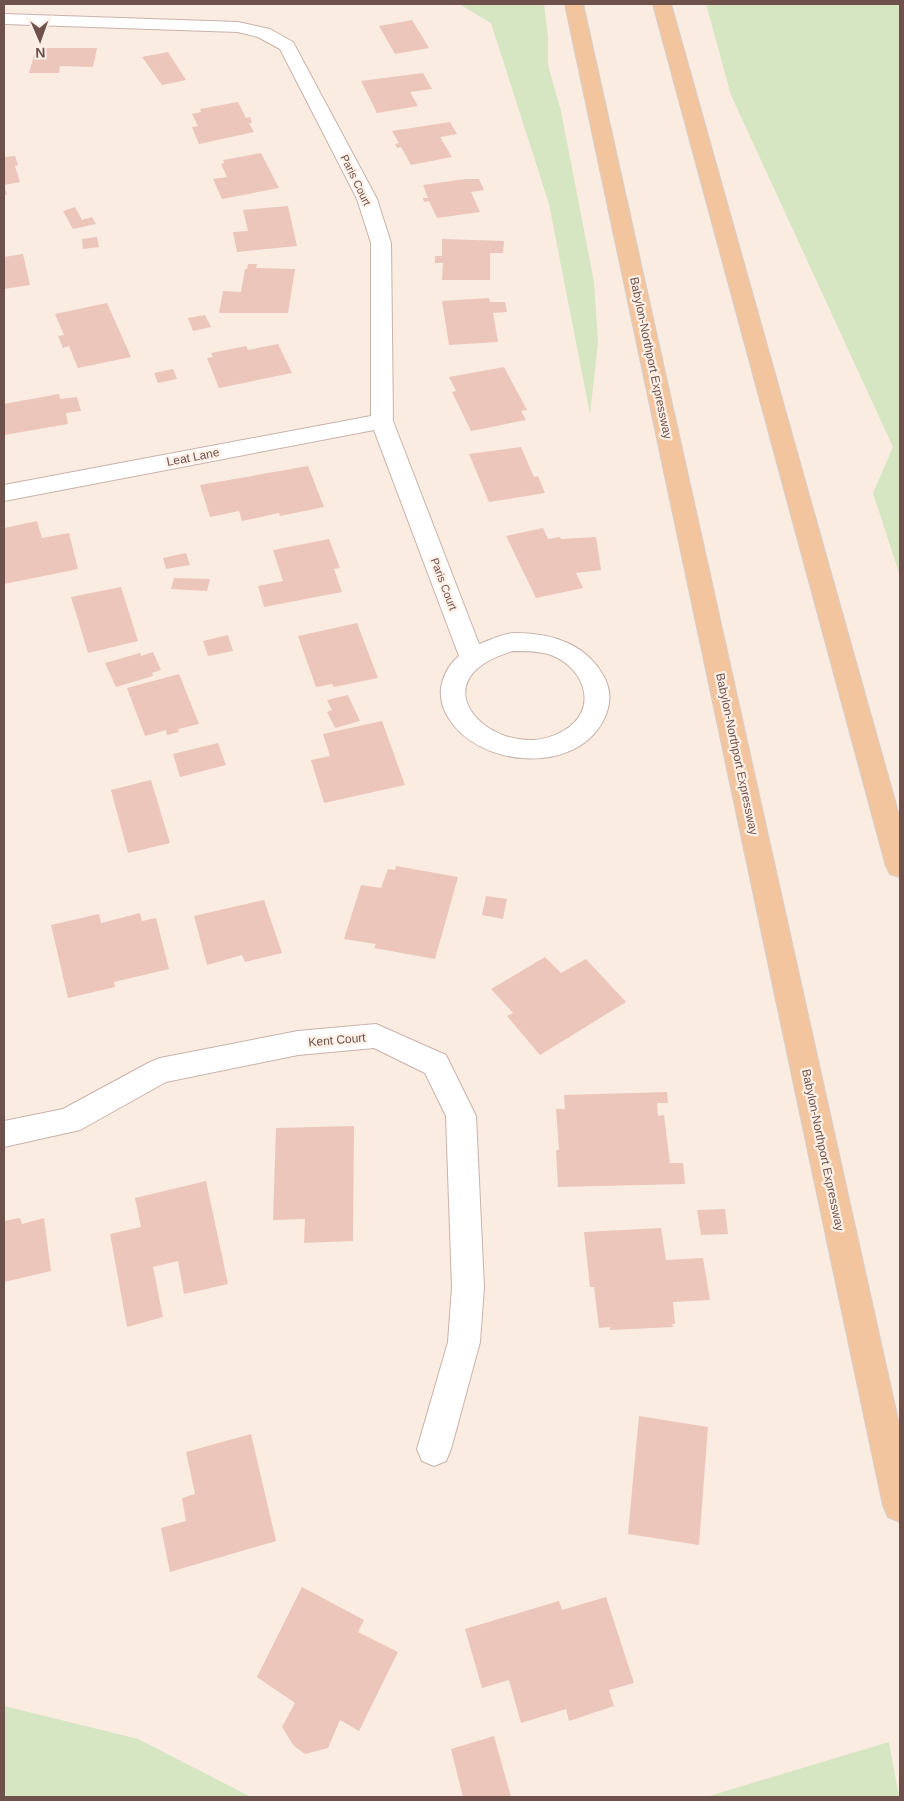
<svg xmlns="http://www.w3.org/2000/svg" width="904" height="1801" font-family="Arial,sans-serif">
<rect width="100%" height="100%" fill="#faece1"/>
<g fill="#d6e5c2">
<polygon points="459,4 544,4 548,37 548,65 561,111 594,282 598,343 590,414 549,204 491,23"/>
<polygon points="706,4 900,4 900,576 873,493 893,447 731,95"/>
<polygon points="4,1706 138,1739 251,1797 4,1797"/>
<polygon points="889,1742 899,1797 706,1797"/>
</g>
<g fill="#ecc6bb">
<polygon points="412,20 429,48 395,54 379,26"/>
<polygon points="36,48 97,48 93,67 60,66 59,73 29,73"/>
<polygon points="168,52 186,80 162,85 142,57"/>
<polygon points="423,73 432,89 410,92 418,106 377,113 361,81"/>
<polygon points="238,102 246,118 250,117 252,123 249,123 254,132 199,144 192,127 198,126 192,114 201,112 200,109"/>
<polygon points="450,122 457,134 440,137 452,157 411,165 401,147 397,148 395,144 399,143 392,131"/>
<polygon points="261,153 279,188 222,199 213,179 227,177 221,164 224,163 223,160"/>
<polygon points="15,156 18,165 15,166 20,182 4,185 7,195 4,195 4,157"/>
<polygon points="466,179 479,179 484,190 471,192 480,212 437,218 429,201 424,202 423,198 428,198 423,185"/>
<polygon points="288,206 297,246 237,252 233,232 248,231 243,210"/>
<polygon points="75,207 82,220 92,217 96,224 73,229 63,211"/>
<polygon points="97,237 99,247 83,249 82,239"/>
<polygon points="442,239 504,241 503,253 490,253 490,280 442,280 443,263 435,263 435,256 442,256"/>
<polygon points="23,254 30,285 4,289 4,257"/>
<polygon points="248,264 257,264 256,268 295,269 288,313 219,313 223,291 241,292 245,269 247,269"/>
<polygon points="489,298 490,302 505,302 507,312 493,313 498,342 449,345 442,301"/>
<polygon points="107,303 131,357 78,368 69,346 63,348 58,336 64,335 55,314"/>
<polygon points="205,315 211,327 193,331 188,318"/>
<polygon points="278,344 292,373 219,388 207,358 213,357 211,353 246,346 248,350"/>
<polygon points="504,367 527,410 521,411 526,420 471,431 452,392 456,391 449,377"/>
<polygon points="173,369 177,379 158,383 154,373"/>
<polygon points="59,394 60,399 77,397 81,411 66,413 68,424 4,435 4,404"/>
<polygon points="521,447 534,477 538,476 545,493 489,502 469,454"/>
<polygon points="308,466 324,507 280,516 279,513 242,521 239,511 210,517 200,485"/>
<polygon points="37,521 42,538 69,533 78,569 4,584 4,528"/>
<polygon points="543,528 548,539 560,537 561,539 596,537 601,570 576,573 583,588 536,598 506,536"/>
<polygon points="329,539 340,568 334,569 342,592 264,607 258,586 283,581 273,550"/>
<polygon points="186,553 190,565 166,569 163,558"/>
<polygon points="174,578 210,579 207,591 171,589"/>
<polygon points="121,587 138,641 88,653 71,597"/>
<polygon points="357,623 378,678 334,687 332,684 316,687 298,636"/>
<polygon points="228,635 233,651 208,656 203,641"/>
<polygon points="153,652 161,670 152,673 153,676 116,687 105,663 140,653 141,656"/>
<polygon points="179,674 199,724 178,729 179,732 167,735 166,730 145,736 127,688"/>
<polygon points="348,695 360,721 335,728 327,712 332,710 327,700"/>
<polygon points="382,721 405,785 324,803 311,760 330,756 323,734"/>
<polygon points="218,743 226,765 180,777 173,754"/>
<polygon points="151,780 170,843 128,853 111,790"/>
<polygon points="396,866 458,877 435,959 374,948 376,944 344,939 361,885 381,888 388,869 395,870"/>
<polygon points="486,896 507,899 503,919 482,915"/>
<polygon points="264,900 282,953 245,962 242,955 207,965 194,916"/>
<polygon points="140,913 142,921 156,918 169,969 114,982 115,987 68,998 51,925 99,914 101,923"/>
<polygon points="545,957 561,973 586,959 626,1002 540,1055 507,1016 513,1013 491,989"/>
<polygon points="667,1092 668,1103 657,1103 658,1116 664,1115 670,1163 683,1163 685,1184 558,1187 556,1150 559,1150 556,1109 565,1109 564,1095"/>
<polygon points="354,1126 353,1241 304,1243 305,1219 273,1220 276,1128"/>
<polygon points="206,1181 228,1284 184,1294 178,1261 153,1267 163,1317 127,1327 110,1234 141,1227 135,1198"/>
<polygon points="725,1209 728,1234 701,1235 697,1210"/>
<polygon points="20,1218 22,1224 44,1218 51,1271 4,1282 4,1221"/>
<polygon points="661,1228 666,1260 703,1258 710,1300 673,1302 675,1324 672,1324 673,1327 610,1330 610,1327 599,1328 594,1287 590,1287 584,1232"/>
<polygon points="639,1416 708,1427 699,1545 628,1534"/>
<polygon points="251,1434 276,1541 170,1572 161,1528 186,1521 182,1498 195,1494 186,1452"/>
<polygon points="302,1587 364,1620 358,1632 398,1652 359,1731 340,1720 328,1748 305,1754 294,1746 282,1727 295,1703 257,1677"/>
<polygon points="606,1597 634,1683 609,1690 614,1706 569,1721 566,1709 521,1723 509,1680 482,1688 465,1629 559,1601 562,1610"/>
<polygon points="494,1736 511,1797 463,1797 451,1749"/>
</g>
<g fill="none" stroke-linecap="round" stroke-linejoin="round">
<defs>
<g id="street">
<path d="M4,14L238,22L270,29L293,42L377,199L391,243L393,421L479,644C490,640 504,633 515,633C550,633 585,643 603,675C612,690 611,706 603,721C574,776 477,767 448,717C443,709 440,698 441,688C443,676 449,664 459,656L374,430L4,501V485L371,416V243L357,199L280,49L258,37L238,32L4,24ZM513,651C525,651 540,651 551,655C585,668 600,710 563,731C500,768 408,681 513,651Z"/>
<polygon points="376,1024 446,1055 476,1116 484,1287 480,1342 451,1449 446,1461 434,1466 422,1461 417,1449 448,1342 452,1287 446,1116 425,1073 374,1048 298,1055 166,1082 80,1130 4,1147 4,1121 63,1109 150,1062 160,1058 298,1031"/>
</g>
<g id="primary">
<polygon points="565,4 583,4 900,1429 900,1522 888,1517 883,1505"/>
<polygon points="653,4 671,4 900,819 900,877 890,874 886,866"/>
</g>
</defs>
<use href="#street" stroke="#c9b2aa" stroke-width="2"/>
<use href="#primary" stroke="#d6cecd" stroke-width="2"/>
<use href="#street" fill="#fff" fill-rule="evenodd"/>
<use href="#primary" fill="#f3c59f" fill-rule="evenodd"/>
</g>
<g text-anchor="middle" stroke-width="4.5" stroke-linejoin="round" paint-order="stroke">
<g font-size="11" fill="#6e514b" stroke="#fdf0e7">
<text transform="translate(356 180) rotate(64)" y="4">Paris Court</text>
<text transform="translate(444 584) rotate(69)" y="4">Paris Court</text>
</g>
<g font-size="12" fill="#6e514b" stroke="#fdf0e7">
<text transform="translate(651 358) rotate(78)" y="4">Babylon-Northport Expressway</text>
<text transform="translate(193 457) rotate(-11)" y="4">Leat Lane</text>
<text transform="translate(737 754) rotate(78)" y="4">Babylon-Northport Expressway</text>
<text transform="translate(337 1040) rotate(-5)" y="4">Kent Court</text>
<text transform="translate(823 1150) rotate(78)" y="4">Babylon-Northport Expressway</text>
</g>
</g>
<rect width="904" height="1801" fill="none" stroke="#6e514b" stroke-width="10"/>
<g transform="translate(40 40) rotate(178)" stroke="#fdf0e7" stroke-width="4" paint-order="stroke">
<path d="M0-4L9 19L0 12L-9 19Z" fill="#6e514b"/>
<text y="-8" font-size="14" font-weight="bold" text-anchor="middle" fill="#6e514b">N</text>
</g>
</svg>
